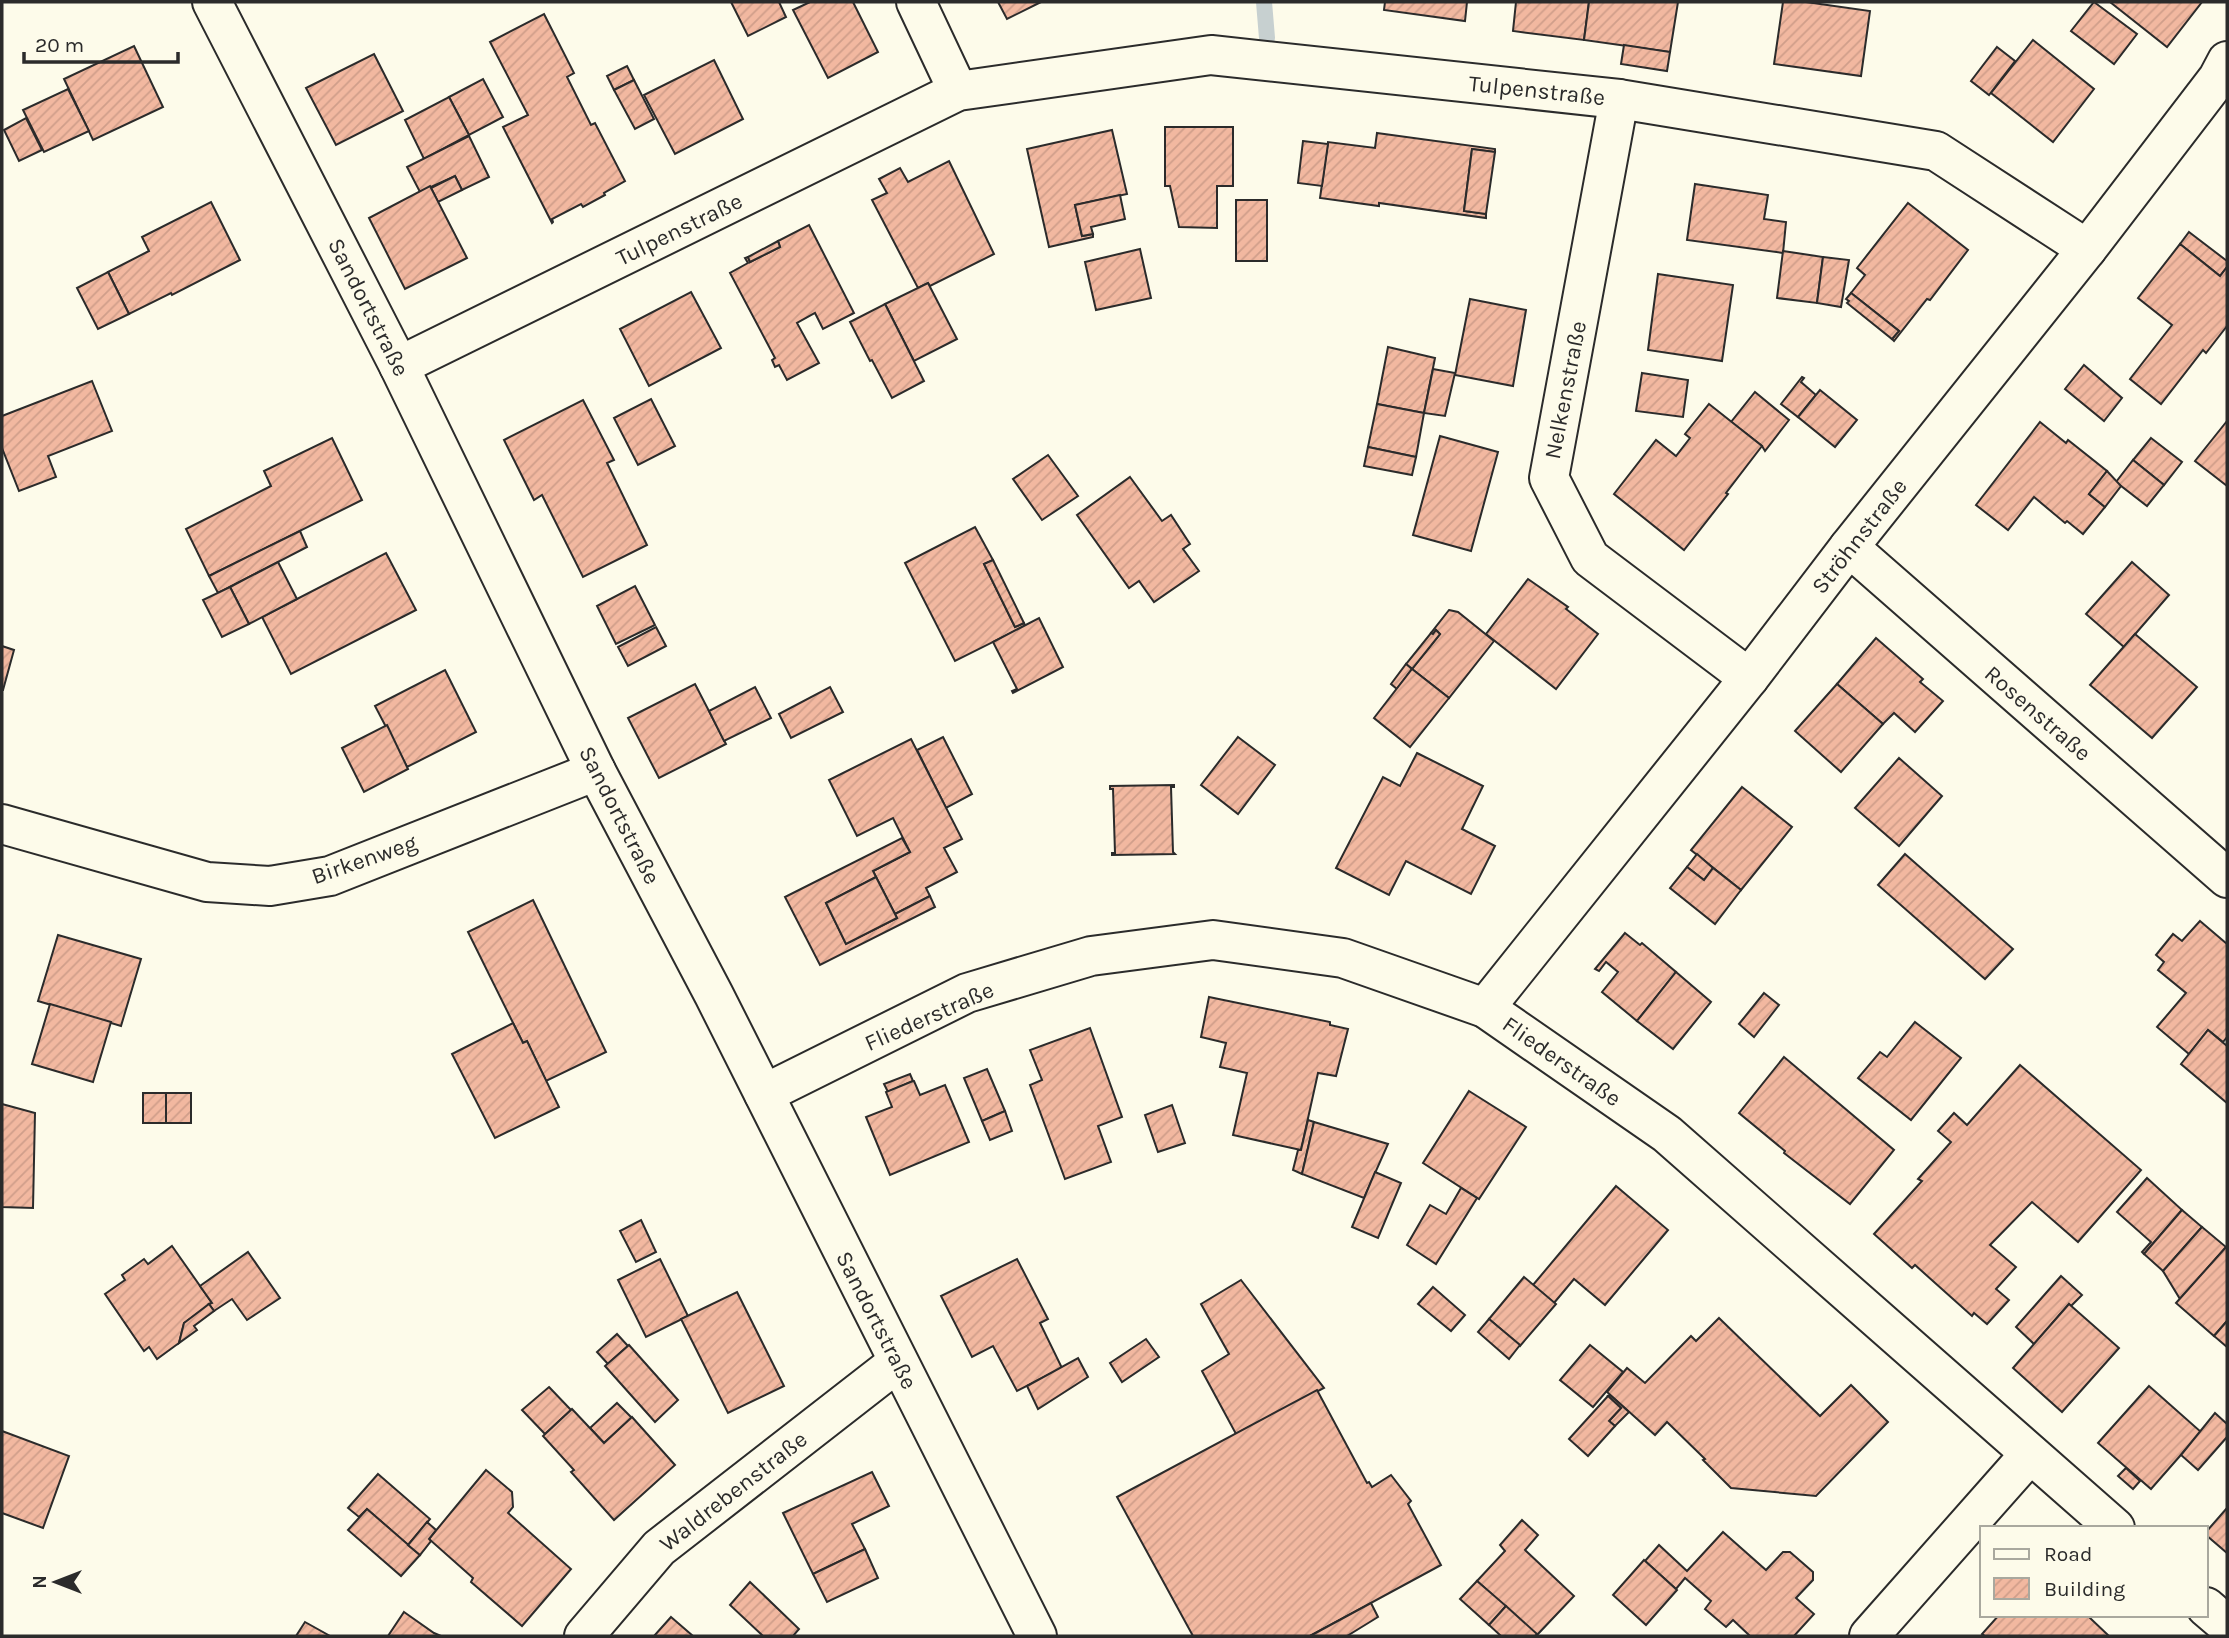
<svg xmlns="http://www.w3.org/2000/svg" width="2229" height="1638" font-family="Karla,sans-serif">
<defs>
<pattern id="building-hatch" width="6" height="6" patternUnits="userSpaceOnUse" patternTransform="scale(1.75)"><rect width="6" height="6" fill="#f2b8a0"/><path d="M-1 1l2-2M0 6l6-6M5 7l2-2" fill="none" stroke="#d09e8a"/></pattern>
</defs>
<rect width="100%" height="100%" fill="#fdfbea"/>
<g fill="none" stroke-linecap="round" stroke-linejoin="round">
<polyline stroke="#c7d0d0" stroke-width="16" points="1264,2 1267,38"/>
</g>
<g fill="url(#building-hatch)" stroke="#2b2b2b" stroke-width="2">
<polygon points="731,2 779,2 786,17 748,36"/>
<polygon points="810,2 853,2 878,52 828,78 793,10"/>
<polygon points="998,2 1041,2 1007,19"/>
<polygon points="1385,2 1467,2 1465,21 1384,10"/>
<polygon points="1516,2 1589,2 1584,40 1513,31"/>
<polygon points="1589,2 1678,2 1670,52 1584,40"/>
<polygon points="1783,2 1806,2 1870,11 1861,76 1774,64"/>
<polygon points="2094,2 2137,34 2114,64 2071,31"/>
<polygon points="2110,2 2202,2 2167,47"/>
<polygon points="544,14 574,73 567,77 591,125 595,123 625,181 604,193 605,195 583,207 581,204 552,219 553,222 552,223 503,127 528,115 490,42"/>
<polygon points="2033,40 2094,89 2053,142 1991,93"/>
<polygon points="1624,45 1670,52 1667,71 1621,64"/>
<polygon points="134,46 163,107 93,140 64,79"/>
<polygon points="1997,47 2015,61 1989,95 1971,81"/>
<polygon points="374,54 403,111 336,145 306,88"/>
<polygon points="714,60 743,119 675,154 644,95"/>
<polygon points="627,66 634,80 614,90 607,76"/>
<polygon points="483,79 503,117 469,135 449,97"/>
<polygon points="634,80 654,119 635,129 614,90"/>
<polygon points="68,89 89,131 44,152 23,110"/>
<polygon points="449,97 469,135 424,159 405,120"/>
<polygon points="26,118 42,150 19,161 4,130"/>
<polygon points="1165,127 1233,127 1233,186 1217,186 1217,228 1179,227 1170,186 1165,186"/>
<polygon points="1112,130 1127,194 1075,205 1082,236 1093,234 1093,237 1049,247 1027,149"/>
<polygon points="1377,133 1495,149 1495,152 1472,149 1464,211 1486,214 1486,218 1379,203 1379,206 1320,198 1328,142 1375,148"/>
<polygon points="469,136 489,177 462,190 455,176 420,192 407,167"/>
<polygon points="1303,141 1328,144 1322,186 1298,183"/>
<polygon points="1472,149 1495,152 1486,214 1464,211"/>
<polygon points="949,161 994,254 930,286 928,283 918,288 872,200 887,193 879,179 900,168 908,182"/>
<polygon points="455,176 462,190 438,202 431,188"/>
<polygon points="1695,184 1768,195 1764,219 1786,222 1783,253 1687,240"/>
<polygon points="430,186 467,258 405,289 369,218"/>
<polygon points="1120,195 1125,219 1091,227 1093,234 1082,236 1075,205"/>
<rect x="1236" y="200" width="31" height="61"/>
<polygon points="211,202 240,260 172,295 171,293 129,314 108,272 149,251 142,237"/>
<polygon points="1908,203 1968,250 1930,300 1927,299 1894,341 1892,339 1899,331 1851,293 1865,275 1857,268"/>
<polygon points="809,225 854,313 823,329 815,313 797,323 819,363 787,380 779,365 775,367 772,360 775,358 730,273 748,263 745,258 748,257 750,262 780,247 778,241"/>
<polygon points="2189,232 2227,261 2227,267 2220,276 2180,244"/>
<polygon points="778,241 780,247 750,262 748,257"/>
<polygon points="2180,244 2220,276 2227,267 2227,326 2206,353 2203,350 2161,404 2130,379 2172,325 2138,298"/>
<polygon points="1140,249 1151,298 1096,310 1085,262"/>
<polygon points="1783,251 1823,257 1817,303 1777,298"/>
<polygon points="1823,257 1849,260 1841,307 1817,303"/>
<polygon points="108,272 129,314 98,329 77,288"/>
<polygon points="1658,274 1733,285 1722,361 1648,350"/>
<polygon points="928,283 957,339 914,361 885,304"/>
<polygon points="691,292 721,348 649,386 620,329"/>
<polygon points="1851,293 1899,331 1892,339 1847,303 1849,301 1846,299"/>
<polygon points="1470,299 1526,310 1513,386 1455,375"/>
<polygon points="885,304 924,381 892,398 872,360 870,361 850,322"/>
<polygon points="1388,347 1435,358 1424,413 1377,404"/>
<polygon points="2084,365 2122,398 2104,421 2065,389"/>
<polygon points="1433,369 1455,373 1445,416 1424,413"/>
<polygon points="1642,373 1688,380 1683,417 1636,411"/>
<polygon points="1802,377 1804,378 1801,382 1816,395 1798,417 1781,404"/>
<polygon points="92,381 112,431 48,456 56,477 19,491 2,448 2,416"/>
<polygon points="1820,390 1857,420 1835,447 1798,417"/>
<polygon points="1755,392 1789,420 1765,451 1762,446 1731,422"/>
<polygon points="651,399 675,446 638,465 614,418"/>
<polygon points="583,400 614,460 607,463 647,545 583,577 542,495 534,500 504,440"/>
<polygon points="1377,404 1424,413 1416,457 1368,447"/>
<polygon points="1709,404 1762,446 1726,493 1728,494 1684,550 1614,494 1656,440 1676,456 1690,438 1685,434"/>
<polygon points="2227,421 2227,486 2195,461"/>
<polygon points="2040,422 2066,443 2068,440 2107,471 2089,494 2105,507 2083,534 2067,521 2065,523 2034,497 2008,530 1976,505"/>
<polygon points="1440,436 1498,452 1471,551 1413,535"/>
<polygon points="332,438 362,500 209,576 186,529 271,486 264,471"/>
<polygon points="2151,438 2182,462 2164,485 2133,460"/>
<polygon points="1368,447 1416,457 1412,475 1364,466"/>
<polygon points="1048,455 1078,496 1042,520 1013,479"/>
<polygon points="2133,460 2164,485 2147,506 2116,482"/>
<polygon points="2107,471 2121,486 2105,507 2089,494"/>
<polygon points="1130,477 1162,521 1171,515 1190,544 1183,549 1199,571 1154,602 1139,581 1129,588 1077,515"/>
<polygon points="975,527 993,560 984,564 1015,627 1024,623 1025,626 955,661 905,563"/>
<polygon points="300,531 307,547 218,593 209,576"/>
<polygon points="386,553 416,610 291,674 262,617"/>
<polygon points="993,560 1024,623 1015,627 984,564"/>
<polygon points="278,562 297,599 249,624 230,587"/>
<polygon points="2132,562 2169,595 2124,647 2086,614"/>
<polygon points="1528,579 1568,607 1566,609 1598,634 1556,689 1486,634"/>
<polygon points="635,586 655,625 616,644 597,606"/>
<polygon points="230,587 249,624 222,637 203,600"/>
<polygon points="1449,610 1458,612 1494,641 1449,698 1412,669 1440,634 1436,630 1433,634 1431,633"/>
<polygon points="1039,618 1063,667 1013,693 1012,691 1017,689 993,642"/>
<polygon points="656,627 666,646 628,666 618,647"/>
<polygon points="1436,630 1440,634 1412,669 1406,664 1431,633 1433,634"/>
<polygon points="2135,634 2197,687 2152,738 2090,685"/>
<polygon points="1876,638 1923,679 1920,682 1943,701 1915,732 1894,713 1883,724 1837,684"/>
<polygon points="2,646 14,650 3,690 2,690"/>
<polygon points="1406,664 1412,669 1397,689 1391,684"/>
<polygon points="1412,669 1449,698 1410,747 1374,718"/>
<polygon points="445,670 476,732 407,767 375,706"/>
<polygon points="695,684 726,744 659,778 628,718"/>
<polygon points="1837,684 1883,724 1841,772 1795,731"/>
<polygon points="755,687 771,718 724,741 709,711"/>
<polygon points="830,687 843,712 791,738 779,714"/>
<polygon points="387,725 408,769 364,792 342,748"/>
<polygon points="943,737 972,794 946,808 917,750"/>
<polygon points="1238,737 1275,765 1238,814 1201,785"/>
<polygon points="911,739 962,839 944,848 957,872 926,888 930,896 895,914 873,871 910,852 893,818 857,836 829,780"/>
<polygon points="1417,753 1483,786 1462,829 1495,846 1471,894 1406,861 1389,895 1336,868 1383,777 1400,786"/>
<polygon points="1899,758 1942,796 1899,846 1855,808"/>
<polygon points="1174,785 1174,787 1171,787 1173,852 1175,854 1112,855 1112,853 1115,853 1113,789 1110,789 1110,786"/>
<polygon points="1742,787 1792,827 1741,890 1691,850"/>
<polygon points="902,838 910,852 873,871 876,877 826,903 846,944 897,918 895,914 930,896 935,907 820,965 785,897"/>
<polygon points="1697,854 1713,868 1704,880 1687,867"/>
<polygon points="1905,854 2013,949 1985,979 1878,885"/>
<polygon points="1687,867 1704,880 1713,868 1741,890 1715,924 1670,888"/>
<polygon points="876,877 897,918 846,944 826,903"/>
<polygon points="533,900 606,1052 546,1081 527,1041 523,1043 468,932"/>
<polygon points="2200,921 2227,944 2227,1037 2223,1042 2208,1030 2189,1054 2157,1027 2186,993 2158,970 2164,962 2156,955 2173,934 2182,941"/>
<polygon points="1625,933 1640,945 1642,943 1676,972 1637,1021 1602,992 1618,972 1606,962 1599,971 1595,969"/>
<polygon points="58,935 141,959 121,1026 38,1001"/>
<polygon points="1676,972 1711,1002 1673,1049 1637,1021"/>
<polygon points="1764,993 1779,1005 1754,1037 1739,1024"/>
<polygon points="1209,997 1330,1022 1330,1025 1348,1029 1336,1076 1318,1073 1301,1150 1233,1135 1247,1073 1220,1067 1226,1043 1201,1037"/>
<polygon points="50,1004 111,1022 93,1082 32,1064"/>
<polygon points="1915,1022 1961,1058 1911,1120 1858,1078 1880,1052 1887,1057"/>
<polygon points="513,1023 523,1043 527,1041 559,1107 495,1138 452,1054"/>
<polygon points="1090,1028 1122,1117 1098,1126 1111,1162 1065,1179 1030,1085 1042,1080 1030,1050"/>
<polygon points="2208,1030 2227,1046 2227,1103 2181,1064"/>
<polygon points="1784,1057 1894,1150 1850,1204 1784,1153 1785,1151 1739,1113"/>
<polygon points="2020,1065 2141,1170 2078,1242 2032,1202 1990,1245 2016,1267 1996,1289 2009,1300 1987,1324 1974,1313 1972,1316 1915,1265 1912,1268 1874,1234 1922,1181 1918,1179 1951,1142 1938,1131 1954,1113 1967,1125"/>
<polygon points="987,1069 1005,1111 982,1121 964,1078"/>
<polygon points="910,1074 913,1081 888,1092 884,1084"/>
<polygon points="913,1081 914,1081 920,1095 945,1085 969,1142 890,1175 866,1117 892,1107 886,1092"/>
<polygon points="1469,1091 1526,1127 1479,1199 1423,1163"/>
<rect x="143" y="1093" width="23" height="30"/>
<rect x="166" y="1093" width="25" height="30"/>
<polygon points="2,1104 35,1113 33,1208 2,1207"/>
<polygon points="1172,1105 1185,1143 1158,1152 1145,1115"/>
<polygon points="1005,1111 1012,1131 990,1140 982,1121"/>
<polygon points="1308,1120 1314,1122 1302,1174 1293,1170 1298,1150 1301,1150"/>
<polygon points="1314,1122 1388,1144 1364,1198 1302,1174"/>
<polygon points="1375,1172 1401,1183 1378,1238 1352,1227"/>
<polygon points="2147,1178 2182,1210 2144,1254 2142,1252 2151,1242 2117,1212"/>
<polygon points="1616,1186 1668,1230 1605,1305 1574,1279 1554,1303 1533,1285"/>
<polygon points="1461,1188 1477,1198 1436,1264 1407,1245 1430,1205 1446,1214"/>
<polygon points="2182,1210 2202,1227 2163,1271 2144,1254"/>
<polygon points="641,1220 656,1252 636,1262 620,1231"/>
<polygon points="2202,1227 2226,1247 2180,1299 2163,1271"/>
<polygon points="172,1246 212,1303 184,1323 179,1343 157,1359 149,1347 144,1351 105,1294 125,1280 122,1275 144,1259 148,1264"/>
<polygon points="2227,1246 2227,1321 2214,1336 2176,1303"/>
<polygon points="248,1252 280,1298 247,1320 232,1299 214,1311 209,1304 212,1303 200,1286"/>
<polygon points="660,1259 688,1316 646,1337 618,1280"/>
<polygon points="1017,1259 1048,1319 1040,1323 1062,1368 1017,1391 993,1346 972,1357 941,1296"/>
<polygon points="2061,1276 2082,1295 2071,1306 2069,1304 2034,1344 2016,1327"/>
<polygon points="1524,1277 1556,1304 1520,1346 1489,1319"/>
<polygon points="1241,1280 1324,1388 1236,1434 1202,1371 1229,1354 1201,1304"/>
<polygon points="1433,1287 1465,1315 1451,1331 1418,1304"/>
<polygon points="737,1292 784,1386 728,1413 681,1319"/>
<polygon points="209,1304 214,1311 194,1326 197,1330 179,1343 184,1323"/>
<polygon points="2069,1304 2119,1348 2062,1412 2013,1368"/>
<polygon points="1719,1318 1820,1416 1851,1385 1888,1422 1816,1496 1731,1488 1703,1460 1705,1459 1667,1422 1655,1435 1607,1392 1627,1368 1645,1383 1691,1336 1696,1341"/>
<polygon points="1489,1319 1520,1345 1509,1359 1478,1332"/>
<polygon points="2227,1321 2227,1347 2214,1336"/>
<polygon points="617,1334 628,1346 608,1364 597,1352"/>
<polygon points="1146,1339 1159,1357 1122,1382 1110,1363"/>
<polygon points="629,1345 678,1400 655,1422 605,1366"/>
<polygon points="1590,1345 1623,1372 1593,1407 1560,1380"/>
<polygon points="1078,1358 1088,1377 1038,1409 1027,1386"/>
<polygon points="2149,1386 2201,1432 2151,1489 2098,1443"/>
<polygon points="549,1387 571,1410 545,1434 522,1410"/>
<polygon points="1317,1390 1367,1483 1369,1482 1372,1487 1391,1475 1411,1501 1408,1504 1441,1565 1310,1636 1193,1636 1117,1497"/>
<polygon points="1610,1395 1629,1412 1615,1426 1609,1421 1621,1408 1608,1396"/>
<polygon points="1608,1396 1621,1408 1609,1421 1615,1426 1588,1456 1569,1439"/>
<polygon points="617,1403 632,1418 604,1443 590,1428"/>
<polygon points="572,1409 604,1443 632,1417 675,1465 614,1520 571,1472 574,1470 543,1436"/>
<polygon points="2215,1413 2227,1424 2227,1437 2198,1470 2181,1455"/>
<polygon points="2,1431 69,1456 43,1528 2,1513"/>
<polygon points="2126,1468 2140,1481 2133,1489 2118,1476"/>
<polygon points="486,1470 512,1492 513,1507 508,1513 571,1569 522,1626 471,1582 473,1578 429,1539"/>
<polygon points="872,1472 889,1506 852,1524 865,1549 813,1574 783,1513"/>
<polygon points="378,1474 430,1519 408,1545 367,1509 359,1517 348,1508"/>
<polygon points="2227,1508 2227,1553 2206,1535 2206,1532"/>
<polygon points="367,1509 420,1555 401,1576 348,1530"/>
<polygon points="1522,1520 1538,1535 1525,1550 1574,1596 1537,1635 1477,1581 1505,1551 1500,1545"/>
<polygon points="427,1522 436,1530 429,1539 431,1541 420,1555 408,1545"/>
<polygon points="1723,1532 1766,1570 1783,1552 1790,1552 1813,1572 1813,1580 1796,1598 1814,1614 1794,1636 1750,1636 1733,1620 1726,1627 1705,1609 1711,1601 1685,1578 1676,1589 1645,1561 1659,1545 1687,1571"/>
<polygon points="865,1549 878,1578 827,1602 813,1574"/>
<polygon points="1644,1560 1677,1590 1646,1625 1613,1595"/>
<polygon points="1477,1581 1506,1606 1489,1625 1460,1599"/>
<polygon points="750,1582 799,1629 793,1636 763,1636 730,1605"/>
<polygon points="1371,1603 1378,1617 1347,1636 1310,1636"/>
<polygon points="1506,1606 1537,1634 1535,1636 1501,1636 1489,1625"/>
<polygon points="404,1612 434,1633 441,1636 388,1636"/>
<polygon points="1999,1615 2091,1615 2090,1618 2109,1636 1985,1636 1982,1634"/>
<polygon points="671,1617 693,1636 654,1636"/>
<polygon points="305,1622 330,1636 296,1636"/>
</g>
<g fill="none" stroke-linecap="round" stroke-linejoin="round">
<defs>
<g id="street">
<polyline points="212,2 399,366 596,771 714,995 1037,1636"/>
<polyline points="916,2 958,91"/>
<polyline points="1619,99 1549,478 1590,558 1749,678"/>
<polyline points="399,366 958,91 1211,55 1619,99 1936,151 2087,249"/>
<polyline points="1849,547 2227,878"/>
<polyline points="2,824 207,882 270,886 330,876 596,771"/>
<polyline points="1485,1008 1749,678 1849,547 2087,249 2218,78 2227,61"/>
<polyline points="764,1094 967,993 1091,956 1213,940 1343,958 1485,1008 1667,1134 2115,1528"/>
<polyline points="2206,1607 2227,1625"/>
<polyline points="584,1636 659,1548 898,1362"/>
<polyline points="1869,1636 2030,1454"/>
</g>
</defs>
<use href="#street" stroke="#2b2b2b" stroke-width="42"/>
<use href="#street" stroke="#fdfbea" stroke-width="38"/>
</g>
<g text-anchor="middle" stroke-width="5" stroke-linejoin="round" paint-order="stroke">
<g font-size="23" fill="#2b2b2b" stroke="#fdfbea">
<text transform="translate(1537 90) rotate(6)" y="8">Tulpenstraße</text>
<text transform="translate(679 229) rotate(-26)" y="8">Tulpenstraße</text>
<text transform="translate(369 307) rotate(63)" y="8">Sandortstraße</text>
<text transform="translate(1565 390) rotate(-79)" y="8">Nelkenstraße</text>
<text transform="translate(1859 536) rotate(-52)" y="8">Ströhnstraße</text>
<text transform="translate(2038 713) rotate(41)" y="8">Rosenstraße</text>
<text transform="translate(620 815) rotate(63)" y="8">Sandortstraße</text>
<text transform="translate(364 859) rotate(-19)" y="8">Birkenweg</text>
<text transform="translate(929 1016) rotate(-24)" y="8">Fliederstraße</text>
<text transform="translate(1562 1061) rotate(35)" y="8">Fliederstraße</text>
<text transform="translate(877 1320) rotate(63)" y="8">Sandortstraße</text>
<text transform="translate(733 1491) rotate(-38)" y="8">Waldrebenstraße</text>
</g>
</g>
<rect width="2229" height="1638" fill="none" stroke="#2b2b2b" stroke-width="7"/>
<rect x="1980" y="1526" width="228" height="91" fill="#fdfbea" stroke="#a9a89e" stroke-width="2"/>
<rect x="1994" y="1549" width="35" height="10" fill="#fdfbea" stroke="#a9a89e" stroke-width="2"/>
<text x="2044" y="1561" font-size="21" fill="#2b2b2b">Road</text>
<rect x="1994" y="1578" width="35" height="21" fill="url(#building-hatch)" stroke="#a9a89e" stroke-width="2"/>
<text x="2044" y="1596" font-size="21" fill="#2b2b2b">Building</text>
<g transform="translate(56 1582) rotate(270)" stroke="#fdfbea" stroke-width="5" paint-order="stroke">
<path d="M0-5L12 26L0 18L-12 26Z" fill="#2b2b2b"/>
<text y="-10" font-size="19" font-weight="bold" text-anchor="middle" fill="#2b2b2b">N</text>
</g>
<path d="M24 52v10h154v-10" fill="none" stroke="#2b2b2b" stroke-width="3.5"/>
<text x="35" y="52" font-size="21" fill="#2b2b2b" stroke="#fdfbea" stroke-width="5" paint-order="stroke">20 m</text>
</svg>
